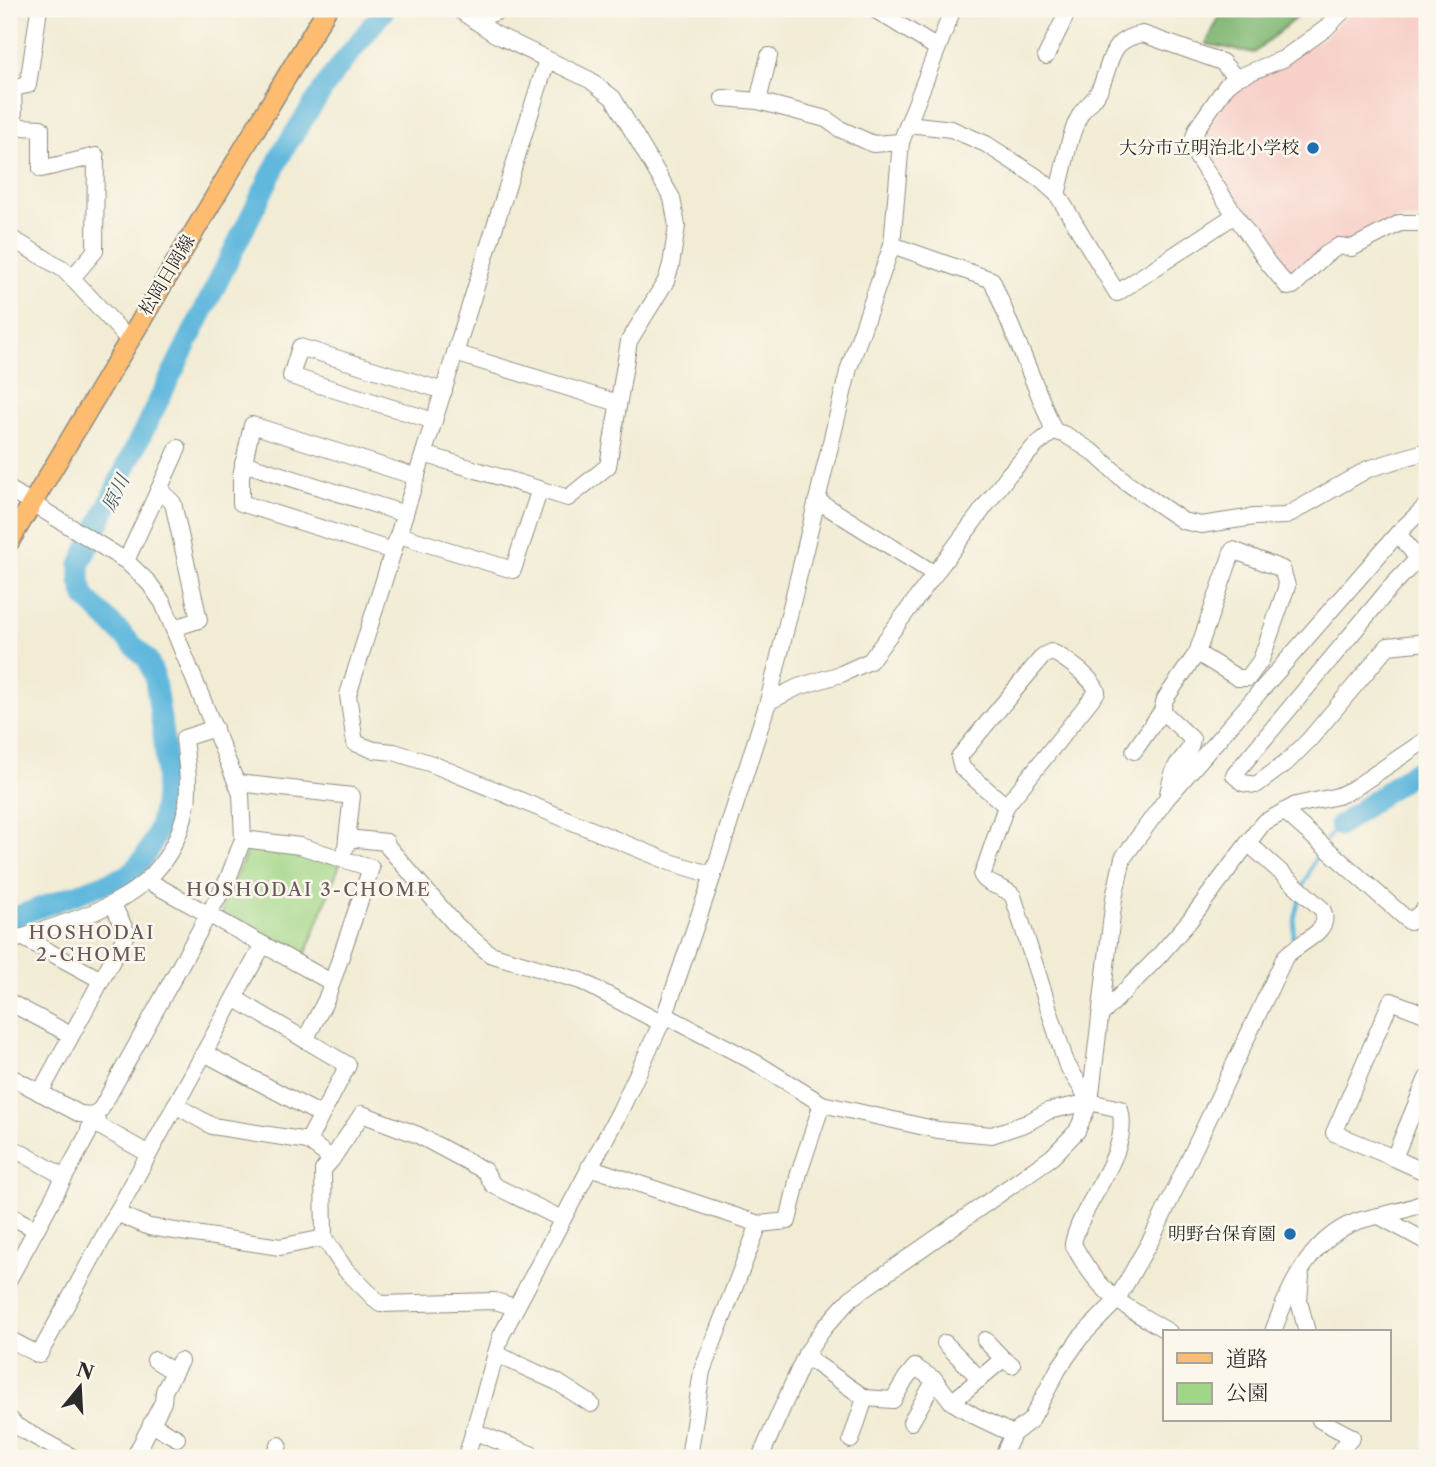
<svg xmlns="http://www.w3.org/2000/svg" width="1436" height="1467" font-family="'Libre Caslon Text','Noto Serif JP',serif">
<rect width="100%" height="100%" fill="#fbf7ec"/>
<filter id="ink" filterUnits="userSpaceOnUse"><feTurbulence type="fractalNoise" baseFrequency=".0143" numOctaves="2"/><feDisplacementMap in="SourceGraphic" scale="14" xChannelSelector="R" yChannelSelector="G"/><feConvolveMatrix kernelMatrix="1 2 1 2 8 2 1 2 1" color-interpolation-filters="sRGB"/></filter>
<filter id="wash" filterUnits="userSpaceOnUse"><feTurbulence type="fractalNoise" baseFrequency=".00686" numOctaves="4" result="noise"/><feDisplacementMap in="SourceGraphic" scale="28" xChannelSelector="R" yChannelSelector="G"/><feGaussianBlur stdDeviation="1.57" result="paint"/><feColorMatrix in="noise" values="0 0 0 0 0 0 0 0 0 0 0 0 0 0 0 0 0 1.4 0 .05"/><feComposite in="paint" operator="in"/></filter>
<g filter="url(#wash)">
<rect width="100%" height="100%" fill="#f2ecd5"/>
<polygon fill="#f7d0c9" points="1353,9 1427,9 1427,219 1400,219 1291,283 1199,153 1200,144 1233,87 1325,37"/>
<polygon fill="#a1d686" stroke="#668058" stroke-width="2" points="256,846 281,848 340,864 303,961 223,917 221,908 248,850"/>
<polygon fill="#80b773" stroke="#56714f" stroke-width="2" points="1223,9 1306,9 1254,53 1206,44"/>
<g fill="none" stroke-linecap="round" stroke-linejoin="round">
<g stroke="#60b8dd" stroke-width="3.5">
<polyline points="1326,840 1339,826"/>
<polyline points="1303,887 1319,849"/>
<polyline points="1292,945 1295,917 1300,897"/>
</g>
<g stroke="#60b8dd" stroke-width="21">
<polyline points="1339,826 1412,773 1427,766"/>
<path d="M9,919L128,875C184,826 164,740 154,675L148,660L85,597L80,581V564L129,460L284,149L332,76L385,9"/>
</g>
</g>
</g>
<g filter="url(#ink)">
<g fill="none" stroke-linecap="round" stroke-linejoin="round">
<defs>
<g id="minor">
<polyline points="39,9 28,85 13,88 14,122 21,127 41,128 41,169 96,156 95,251 72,278 129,340"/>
<polyline points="874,9 937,48"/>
<polyline points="474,20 504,9"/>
<polyline points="1046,56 1069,9"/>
<polyline points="547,60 348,695 355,743 374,750 394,752 432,764 670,862 713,875"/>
<polyline points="723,98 758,101 826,119 840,129 873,144 901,142"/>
<polyline points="758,101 769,56"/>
<polyline points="908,124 951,129 986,144 1040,179 1057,194 1117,293 1235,215 1197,157 1192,144 1197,128 1227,85 1236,78 1283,59 1325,29 1345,9"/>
<path d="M1057,194C1065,168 1067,139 1080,115C1084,107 1093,102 1097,94C1113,67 1105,39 1143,34L1222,62L1236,78"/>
<polyline points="1235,215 1268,263 1288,287 1293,286 1325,255 1339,246 1352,248 1400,223 1427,223"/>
<polyline points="9,237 63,269 72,278"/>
<polyline points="892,245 992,280 1054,431 1066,435 1094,453 1126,482 1183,521 1201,525 1254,517 1286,516 1368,469 1427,451"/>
<polyline points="455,353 618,403"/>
<polyline points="434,421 291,376 300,347 444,391"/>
<polyline points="424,454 568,498 608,466 629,341 666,281 671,265 677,226 672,198 613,98 590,80 495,34 458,9"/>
<polyline points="243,463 405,514"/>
<polyline points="9,489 126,561 149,583 163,603 241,794 243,839 228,879 101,1109 93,1115 80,1114 9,1076"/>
<polyline points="159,489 173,503 199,620 174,628"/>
<polyline points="818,501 935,574"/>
<polyline points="1398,533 1427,571"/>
<polyline points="399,535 513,570 540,489"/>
<polyline points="1427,549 1390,588 1234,775 1243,783 1256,785 1286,763 1309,740 1388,646 1427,642"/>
<polyline points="393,551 241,503 241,476 252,425 417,477"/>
<polyline points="126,561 178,448"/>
<path d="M1051,652C1063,656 1095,680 1097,692L1006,806L962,768L959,757L1043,656Z"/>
<polyline points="768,702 798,687 841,674 870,661 1009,474 1036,445 1054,431"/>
<polyline points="1134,751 1162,711"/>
<polyline points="238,783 352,796 346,847"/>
<path d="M1168,794C1170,784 1172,773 1177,765C1184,755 1190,752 1192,739L1162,711L1165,699L1197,653L1233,550L1282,569L1287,586L1261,660L1248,678H1238L1197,653"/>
<path d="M1006,806L982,876C989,887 1005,886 1013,896L1066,1063L1090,1102"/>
<polyline points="1284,811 1410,922 1427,907"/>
<polyline points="347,838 386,842 388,847 455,924 490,954 581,981 661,1023"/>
<polyline points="243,839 300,846 371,868 326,1000 305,1040"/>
<polyline points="148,881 331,982"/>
<polyline points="22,937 101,980"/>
<path d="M9,942C89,913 170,901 187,803C190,782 186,759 184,738L215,728"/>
<polyline points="234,998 348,1065 308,1141"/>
<polyline points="9,1002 71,1035"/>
<path d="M665,1015L758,1064L822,1104L938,1130L992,1135L1027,1123L1048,1111L1090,1102L1120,1109C1132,1154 1081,1202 1073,1244C1100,1295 1121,1304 1169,1332"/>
<polyline points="1427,1015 1391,1001 1334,1133 1394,1158 1427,1078"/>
<polyline points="1100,1016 1158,957 1190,920 1263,823 1296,805 1338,796 1353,789 1427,739"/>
<polyline points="204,1053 321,1115"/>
<polyline points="40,1093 127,933 113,905"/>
<polyline points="175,1105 212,1126 308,1141 332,1159 362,1114 418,1135 485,1171 493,1185 562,1219"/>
<polyline points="93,1115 101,1127 149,1154"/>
<polyline points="9,1146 63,1176"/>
<polyline points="1394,1158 1427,1173"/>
<polyline points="332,1159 323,1170 324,1238 345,1269 380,1304 495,1301 515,1307"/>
<polyline points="589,1167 759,1224 788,1221 799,1173 822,1104"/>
<polyline points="116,1213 149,1227 280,1247 324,1238"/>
<polyline points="9,1215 35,1229"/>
<polyline points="1381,1217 1427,1242"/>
<polyline points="1301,1276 1299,1301 1307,1332"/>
<polyline points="9,1279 88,1134 93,1115"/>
<path d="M1273,1332C1289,1287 1313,1232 1365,1219C1385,1214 1408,1211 1427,1201"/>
<polyline points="9,1339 39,1355 263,945"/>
<polyline points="985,1340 1003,1359"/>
<polyline points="945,1343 980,1379"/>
<polyline points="496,1354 557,1382 591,1404"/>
<polyline points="806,1354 812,1361 865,1398 893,1400 906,1378 915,1367 935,1380 952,1402 977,1417 1013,1434"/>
<polyline points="155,1360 174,1372"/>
<polyline points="952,1402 1003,1359 1012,1365"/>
<polyline points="9,1418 16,1426 74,1458"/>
<polyline points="1320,1420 1352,1437 1334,1458"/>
<polyline points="911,1422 935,1380"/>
<polyline points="151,1424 177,1438"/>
<polyline points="473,1431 533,1455"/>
<polyline points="851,1440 865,1398"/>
<polyline points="134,1458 163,1402 164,1391 180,1361"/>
<polyline points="273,1458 279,1445"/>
<polyline points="466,1458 501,1336 620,1111 665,1015 713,875 768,702 849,368 892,245 901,142 953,9"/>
<polyline points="689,1458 702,1371 759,1224"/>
<polyline points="760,1458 806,1354 824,1328 851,1298 1052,1157 1077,1131 1090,1102 1114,898 1123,858 1167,798 1398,533 1427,505"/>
<path d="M1002,1458L1013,1434L1031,1420L1059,1368L1080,1338L1116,1301L1153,1236L1285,957C1298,942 1334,932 1322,909L1248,843"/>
</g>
<polyline id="major" points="9,542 327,9"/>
</defs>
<use href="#minor" stroke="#8e8c80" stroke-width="18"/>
<use href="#major" stroke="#8e8c80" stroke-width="22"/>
<use href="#minor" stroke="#fff" stroke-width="16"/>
<use href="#major" stroke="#fdbc6f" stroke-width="19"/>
</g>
</g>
<g fill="#1f6fb2" stroke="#fbf7ec" stroke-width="2.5">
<circle cx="1313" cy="148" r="7"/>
<circle cx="1290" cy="1234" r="7"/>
</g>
<g text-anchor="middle" stroke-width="5" stroke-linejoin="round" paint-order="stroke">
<g font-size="18" fill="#2b2b2b" stroke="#fbf7ec" text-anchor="end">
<text x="1299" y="154">大分市立明治北小学校</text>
<text x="1276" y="1240">明野台保育園</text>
</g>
<g font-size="18" fill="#2b2b2b" stroke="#fbf7ec">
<text transform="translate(167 275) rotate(-59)" y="6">松岡日岡線</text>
</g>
<g font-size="19" font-style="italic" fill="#3e5c69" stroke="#fbf7ec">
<text transform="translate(115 493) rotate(-64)" y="7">原川</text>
</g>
<g font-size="19" letter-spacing="2" fill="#68575d" stroke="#fbf7ec">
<text x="309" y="896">HOSHODAI 3-CHOME</text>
<text x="92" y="939">HOSHODAI<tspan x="92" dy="22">2-CHOME</tspan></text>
</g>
</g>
<rect width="1436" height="1467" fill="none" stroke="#fbf7ec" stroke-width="35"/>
<rect x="1163" y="1330" width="228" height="91" fill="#fbf7ec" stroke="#a8a59f" stroke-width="2"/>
<rect x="1177" y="1353" width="35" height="10" fill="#fdbc6f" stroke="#a8a59f" stroke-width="2"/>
<text x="1226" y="1366" font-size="21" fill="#2b2b2b">道路</text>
<rect x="1177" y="1383" width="35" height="21" fill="#a1d686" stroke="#a8a59f" stroke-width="2"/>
<text x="1226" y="1400" font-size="21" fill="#2b2b2b">公園</text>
<g transform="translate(80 1387) rotate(18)" stroke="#fbf7ec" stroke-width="5" paint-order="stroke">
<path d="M0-5L12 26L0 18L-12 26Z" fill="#2b2b2b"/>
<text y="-10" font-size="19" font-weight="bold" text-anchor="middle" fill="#2b2b2b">N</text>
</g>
</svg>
